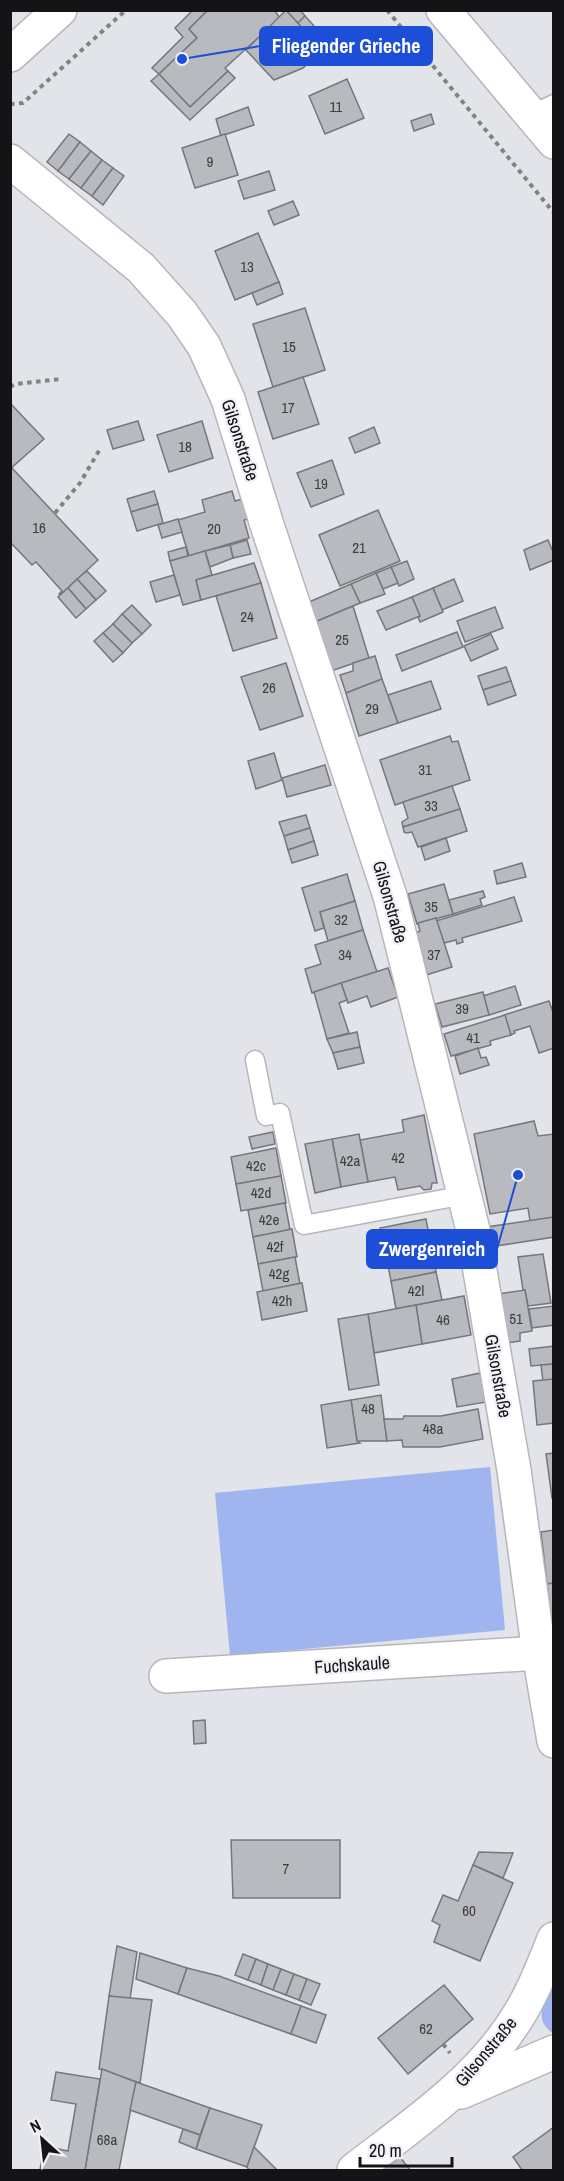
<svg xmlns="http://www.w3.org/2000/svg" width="564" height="2181" font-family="'Archivo Narrow',sans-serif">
<rect width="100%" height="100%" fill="#e2e4e9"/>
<g fill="#a0b5ef">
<polygon points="490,1467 505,1630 230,1656 215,1493"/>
<path d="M550,1986L553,1988V2033C534,2021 543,2004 550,1986Z"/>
</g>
<g fill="#b8babf" stroke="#75777c" stroke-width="1.5">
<polygon points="193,10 208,10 189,29 197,38 159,74 152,68 183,37 175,28"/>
<polygon points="208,10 274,10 280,18 225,68 228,71 190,107 159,74 197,38 189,29"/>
<polygon points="286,10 322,49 303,68 274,80 246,50"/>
<polygon points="286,10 300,10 305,16 298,23"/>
<polygon points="305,16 323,36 316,43 298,23"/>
<polygon points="228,71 235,78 190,120 151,81 159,74 190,107"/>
<polygon points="347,79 364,118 325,134 309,96"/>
<polygon points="248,107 254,125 221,136 216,119"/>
<polygon points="431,114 434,124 414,131 411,121"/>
<polygon points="69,134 80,142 58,171 47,162"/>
<polygon points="225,134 238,175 195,188 182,148"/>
<polygon points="80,142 91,151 69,179 58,171"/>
<polygon points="91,151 102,160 81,188 69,179"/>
<polygon points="102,160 113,168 92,196 81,188"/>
<polygon points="113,168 124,176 103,205 92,196"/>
<polygon points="269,171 275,190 244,199 238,181"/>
<polygon points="293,201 299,215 274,225 268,211"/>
<polygon points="258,233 279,282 235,300 215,251"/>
<polygon points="279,282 283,294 257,305 252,293"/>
<polygon points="305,308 325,370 273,387 253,324"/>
<polygon points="303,377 319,424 273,439 258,392"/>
<polygon points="10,403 44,439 10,469"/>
<polygon points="138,421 144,440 113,449 107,430"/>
<polygon points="202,421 213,458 169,472 157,435"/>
<polygon points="374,427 380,443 355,453 349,438"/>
<polygon points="332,460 344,494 311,507 297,473"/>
<polygon points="12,468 98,560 60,595 59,594 62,591 36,562 32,565 10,542 10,469"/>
<polygon points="154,491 158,504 131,512 127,499"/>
<polygon points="232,491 235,501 243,499 249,519 244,520 249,538 189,556 178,520 205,512 202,500"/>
<polygon points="158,504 163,523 137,531 131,512"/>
<polygon points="378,510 400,561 340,586 319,535"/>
<polygon points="178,519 182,532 162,538 158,525"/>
<polygon points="247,540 251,554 233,558 230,545"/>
<polygon points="548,540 554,554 554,560 530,570 524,550"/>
<polygon points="230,545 233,558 210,567 205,551"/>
<polygon points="186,547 188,556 170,561 168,552"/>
<polygon points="205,551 212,575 196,580 201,600 183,605 170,561"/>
<polygon points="407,561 414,579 399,586 391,567"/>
<polygon points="254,563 261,583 201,600 196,580"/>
<polygon points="391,567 398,583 383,589 376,573"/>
<polygon points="87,571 106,591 96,600 77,579"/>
<polygon points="376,573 385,594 360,603 351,584"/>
<polygon points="174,575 180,595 156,602 150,582"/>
<polygon points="77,579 96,600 86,609 68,588"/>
<polygon points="454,579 463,601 442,610 433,588"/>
<polygon points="261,583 277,638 233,651 216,596"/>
<polygon points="351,584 360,603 315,622 309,602"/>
<polygon points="68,588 86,609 76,618 58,597"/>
<polygon points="433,588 443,612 420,622 418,617 420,616 412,597"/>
<polygon points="412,597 420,616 386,630 377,611"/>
<polygon points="132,605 151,625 142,634 122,614"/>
<polygon points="353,606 369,658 331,671 315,622"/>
<polygon points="495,607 503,628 465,642 457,621"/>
<polygon points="122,614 142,634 132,643 113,624"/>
<polygon points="113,624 132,643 123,653 103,633"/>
<polygon points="457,632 463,647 402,671 396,655"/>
<polygon points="103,633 123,653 113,662 94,641"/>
<polygon points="491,634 498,649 471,661 464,646"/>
<polygon points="375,656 382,679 346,693 340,675 353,671 353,663"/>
<polygon points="286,663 303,716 260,730 241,677"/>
<polygon points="506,667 511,681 483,690 478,676"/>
<polygon points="382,679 398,723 359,736 346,693"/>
<polygon points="431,681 441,709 398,723 388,695"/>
<polygon points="511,681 516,695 488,705 483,690"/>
<polygon points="450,736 452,742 458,741 470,780 395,805 380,760"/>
<polygon points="274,753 282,780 256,789 248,761"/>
<polygon points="325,765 331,785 287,797 282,778"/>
<polygon points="452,786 460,809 403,827 402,822 408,818 403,802"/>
<polygon points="460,809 467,831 418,847 412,832 406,833 404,832 403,827"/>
<polygon points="306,815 310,828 284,836 279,822"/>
<polygon points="310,828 314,841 288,850 284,836"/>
<polygon points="446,838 450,851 425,860 421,847"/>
<polygon points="314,841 318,855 292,863 288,850"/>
<polygon points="522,863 526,877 497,884 494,871"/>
<polygon points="347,874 355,901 320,912 324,928 315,931 302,888"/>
<polygon points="444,884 453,914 417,924 408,894"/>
<polygon points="483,891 485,897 480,899 482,905 453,914 449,900"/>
<polygon points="514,897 522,921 462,938 463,942 457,944 456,940 444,943 436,921"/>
<polygon points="355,901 363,930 328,941 320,912"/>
<polygon points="436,918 452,967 426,975 413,934 420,931 418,923"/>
<polygon points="363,930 377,972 312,993 305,969 321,964 315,945"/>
<polygon points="388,968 398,997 371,1007 367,996 348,1003 341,983"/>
<polygon points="341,983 347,1000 339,1003 349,1033 327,1039 314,992"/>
<polygon points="515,986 521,1005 489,1015 483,996"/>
<polygon points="483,992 489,1015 442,1027 435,1004"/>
<polygon points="549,1001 554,1015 554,1048 539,1053 530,1026 514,1031 515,1033 511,1035 504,1015"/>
<polygon points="505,1015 511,1035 490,1041 491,1045 451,1056 444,1034"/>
<polygon points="357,1032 360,1047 333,1053 327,1039"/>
<polygon points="360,1047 364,1063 338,1069 333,1053"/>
<polygon points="478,1048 481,1058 486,1057 489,1065 460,1074 455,1056"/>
<polygon points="424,1115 437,1183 432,1183 431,1189 424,1190 420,1186 398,1190 395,1177 368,1182 360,1140 404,1132 402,1120"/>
<polygon points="534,1121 538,1136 554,1134 554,1217 530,1221 528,1208 490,1214 474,1134"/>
<polygon points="273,1132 275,1144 252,1149 249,1137"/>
<polygon points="359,1134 368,1182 341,1187 332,1139"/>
<polygon points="332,1139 341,1187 315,1193 305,1144"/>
<polygon points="276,1148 281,1176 236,1184 231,1157"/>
<polygon points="281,1176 286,1203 241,1211 236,1184"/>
<polygon points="285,1203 290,1230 253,1237 248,1210"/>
<polygon points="554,1217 554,1237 490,1247 487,1227"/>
<polygon points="426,1219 431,1246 386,1255 380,1228"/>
<polygon points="292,1229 297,1257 258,1264 253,1237"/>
<polygon points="431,1246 436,1272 391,1281 386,1255"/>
<polygon points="543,1254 551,1303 528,1306 525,1290 523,1290 518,1257"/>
<polygon points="295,1257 300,1284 263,1291 258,1264"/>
<polygon points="436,1272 442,1300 396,1309 391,1281"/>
<polygon points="302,1283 307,1311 262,1320 257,1292"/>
<polygon points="525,1290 532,1331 520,1333 520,1341 506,1343 498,1294"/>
<polygon points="464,1296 471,1335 422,1344 416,1305"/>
<polygon points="416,1305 422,1344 374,1353 368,1314"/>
<polygon points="554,1306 554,1325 532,1328 529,1309"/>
<polygon points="368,1314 379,1385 349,1390 338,1319"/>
<polygon points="554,1346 554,1364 531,1366 529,1349"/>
<polygon points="554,1364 554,1379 543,1381 541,1365"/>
<polygon points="480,1373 486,1402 457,1407 452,1379"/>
<polygon points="554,1379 554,1423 537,1425 533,1381"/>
<polygon points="381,1395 387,1441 357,1441 351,1400"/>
<polygon points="351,1400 357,1441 360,1443 327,1448 321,1405"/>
<polygon points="478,1409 483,1439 440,1447 403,1447 402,1440 387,1441 384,1419 403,1419 404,1416 441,1416"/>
<polygon points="554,1453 554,1498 552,1498 546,1454"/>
<polygon points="554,1530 554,1583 547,1584 541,1532"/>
<polygon points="554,1583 554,1631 552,1631 547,1584"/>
<polygon points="205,1720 206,1743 194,1744 193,1721"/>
<polygon points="231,1840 340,1840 340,1898 233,1898"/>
<polygon points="479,1852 513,1853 503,1878 473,1865"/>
<polygon points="473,1865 513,1883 480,1961 434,1942 440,1925 432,1921 443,1895 458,1901"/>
<polygon points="117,1946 137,1952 130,1999 109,1996"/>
<polygon points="140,1953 187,1968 178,1994 136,1979"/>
<polygon points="243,1954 256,1959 248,1980 235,1975"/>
<polygon points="256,1959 268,1964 261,1985 248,1980"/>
<polygon points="268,1964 281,1969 273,1990 261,1985"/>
<polygon points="187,1968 219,1976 301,2006 291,2034 178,1994"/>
<polygon points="281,1969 294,1974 286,1995 273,1990"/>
<polygon points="294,1974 307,1979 299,2000 286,1995"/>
<polygon points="307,1979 320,1984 311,2005 299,2000"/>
<polygon points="444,1985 473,2019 408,2074 378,2038"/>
<polygon points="109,1996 152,2000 140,2083 99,2069"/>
<polygon points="301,2006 326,2015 316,2043 291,2034"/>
<polygon points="102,2069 136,2082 119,2170 85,2170"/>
<polygon points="56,2072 100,2079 85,2170 40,2170 44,2146 68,2151 76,2104 51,2100"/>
<polygon points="136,2082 210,2108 200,2135 130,2110"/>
<polygon points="210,2108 262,2125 247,2167 196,2149"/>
<polygon points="554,2127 554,2170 522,2170 513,2157"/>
<polygon points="183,2129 200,2135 196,2149 179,2142"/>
<polygon points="254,2147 277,2170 249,2170 247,2167"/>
<polygon points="400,2157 410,2170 382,2170"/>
</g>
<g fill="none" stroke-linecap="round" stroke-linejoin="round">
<defs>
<g id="lane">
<polyline points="531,115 554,104"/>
<polyline points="255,1060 266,1116 280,1113 304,1225 465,1195"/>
</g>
<g id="street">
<polyline points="10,55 60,10"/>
<polyline points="10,161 141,268 182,314 204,346 228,399 267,525 390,896 473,1230 514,1470 539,1653 554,1741"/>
<polyline points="166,1676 539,1653"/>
<polyline points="461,2092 554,2052"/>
<path d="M354,2170C412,2125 478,2081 517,2018C533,1993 543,1966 554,1939"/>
</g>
<polyline id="primary" points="443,10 554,142"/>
</defs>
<use href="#lane" stroke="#b5b7bc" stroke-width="21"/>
<use href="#street" stroke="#b5b7bc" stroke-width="36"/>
<use href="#primary" stroke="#b5b7bc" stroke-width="36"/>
<g stroke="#818286" stroke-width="4" stroke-dasharray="4.5 4.5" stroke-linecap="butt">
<polyline points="387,10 554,213"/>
<polyline points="10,104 23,103 126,10"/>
<polyline points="10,387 15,384 62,379"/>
<polyline points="55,513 80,483 100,449"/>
<polyline points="443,2044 450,2053"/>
</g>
<use href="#lane" stroke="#fff" stroke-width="18"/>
<use href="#street" stroke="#fff" stroke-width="33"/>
<use href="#primary" stroke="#fff" stroke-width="33"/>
</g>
<g text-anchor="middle" stroke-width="4.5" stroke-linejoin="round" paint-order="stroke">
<g font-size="15" fill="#3d3e40">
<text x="336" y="112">11</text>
<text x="210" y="167">9</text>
<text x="247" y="272">13</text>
<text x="289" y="352">15</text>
<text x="288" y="413">17</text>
<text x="185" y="452">18</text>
<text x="321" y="489">19</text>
<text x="39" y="533">16</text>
<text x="214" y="534">20</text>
<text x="359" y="553">21</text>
<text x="247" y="622">24</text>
<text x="342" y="645">25</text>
<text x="269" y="693">26</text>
<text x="372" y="714">29</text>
<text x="425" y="775">31</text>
<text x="431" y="811">33</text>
<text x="431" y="912">35</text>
<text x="341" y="925">32</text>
<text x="345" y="960">34</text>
<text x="434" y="960">37</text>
<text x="462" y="1014">39</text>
<text x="473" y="1043">41</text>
<text x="398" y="1163">42</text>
<text x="350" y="1166">42a</text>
<text x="256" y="1171">42c</text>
<text x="261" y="1198">42d</text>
<text x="269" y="1225">42e</text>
<text x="275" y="1252">42f</text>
<text x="279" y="1279">42g</text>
<text x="416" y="1296">42l</text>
<text x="282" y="1306">42h</text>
<text x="516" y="1324">51</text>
<text x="443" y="1325">46</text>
<text x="368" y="1414">48</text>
<text x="433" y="1434">48a</text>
<text x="286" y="1874">7</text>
<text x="469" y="1916">60</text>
<text x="426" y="2034">62</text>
<text x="107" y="2145">68a</text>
</g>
<g font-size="18" fill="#141416" stroke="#eff1f6">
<text transform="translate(240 440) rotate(72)" y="6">Gilsonstraße</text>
<text transform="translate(390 902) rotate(74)" y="6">Gilsonstraße</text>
<text transform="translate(498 1376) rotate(80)" y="6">Gilsonstraße</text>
<text transform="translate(352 1665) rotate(-4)" y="6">Fuchskaule</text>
<text transform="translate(486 2052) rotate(-50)" y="6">Gilsonstraße</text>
</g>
</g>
<path fill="none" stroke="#1d4ed8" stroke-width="2" d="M182 59L260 46M518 1175L497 1249"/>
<g fill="#1d4ed8" stroke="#eff1f6" stroke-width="2">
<circle cx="182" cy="59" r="6"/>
<circle cx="518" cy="1175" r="6"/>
</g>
<g fill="#1d4ed8" stroke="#1d4ed8" stroke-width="2">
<rect x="260" y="27" width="172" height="38" rx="6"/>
<rect x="367" y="1230" width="130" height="38" rx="6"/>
</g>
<g font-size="20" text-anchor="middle" font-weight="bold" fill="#fff">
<text x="346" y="53">Fliegender Grieche</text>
<text x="432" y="1256">Zwergenreich</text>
</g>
<rect width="564" height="2181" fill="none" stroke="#141416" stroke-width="24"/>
<g transform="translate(42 2139) rotate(333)" stroke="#eff1f6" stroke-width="4.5" paint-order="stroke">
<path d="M0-4.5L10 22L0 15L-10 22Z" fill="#141416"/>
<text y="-9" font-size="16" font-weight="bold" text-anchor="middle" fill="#141416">N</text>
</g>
<path d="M360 2157v9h92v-9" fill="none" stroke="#141416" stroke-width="3"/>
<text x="369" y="2157" font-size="18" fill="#141416" stroke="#eff1f6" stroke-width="4.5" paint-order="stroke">20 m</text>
</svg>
